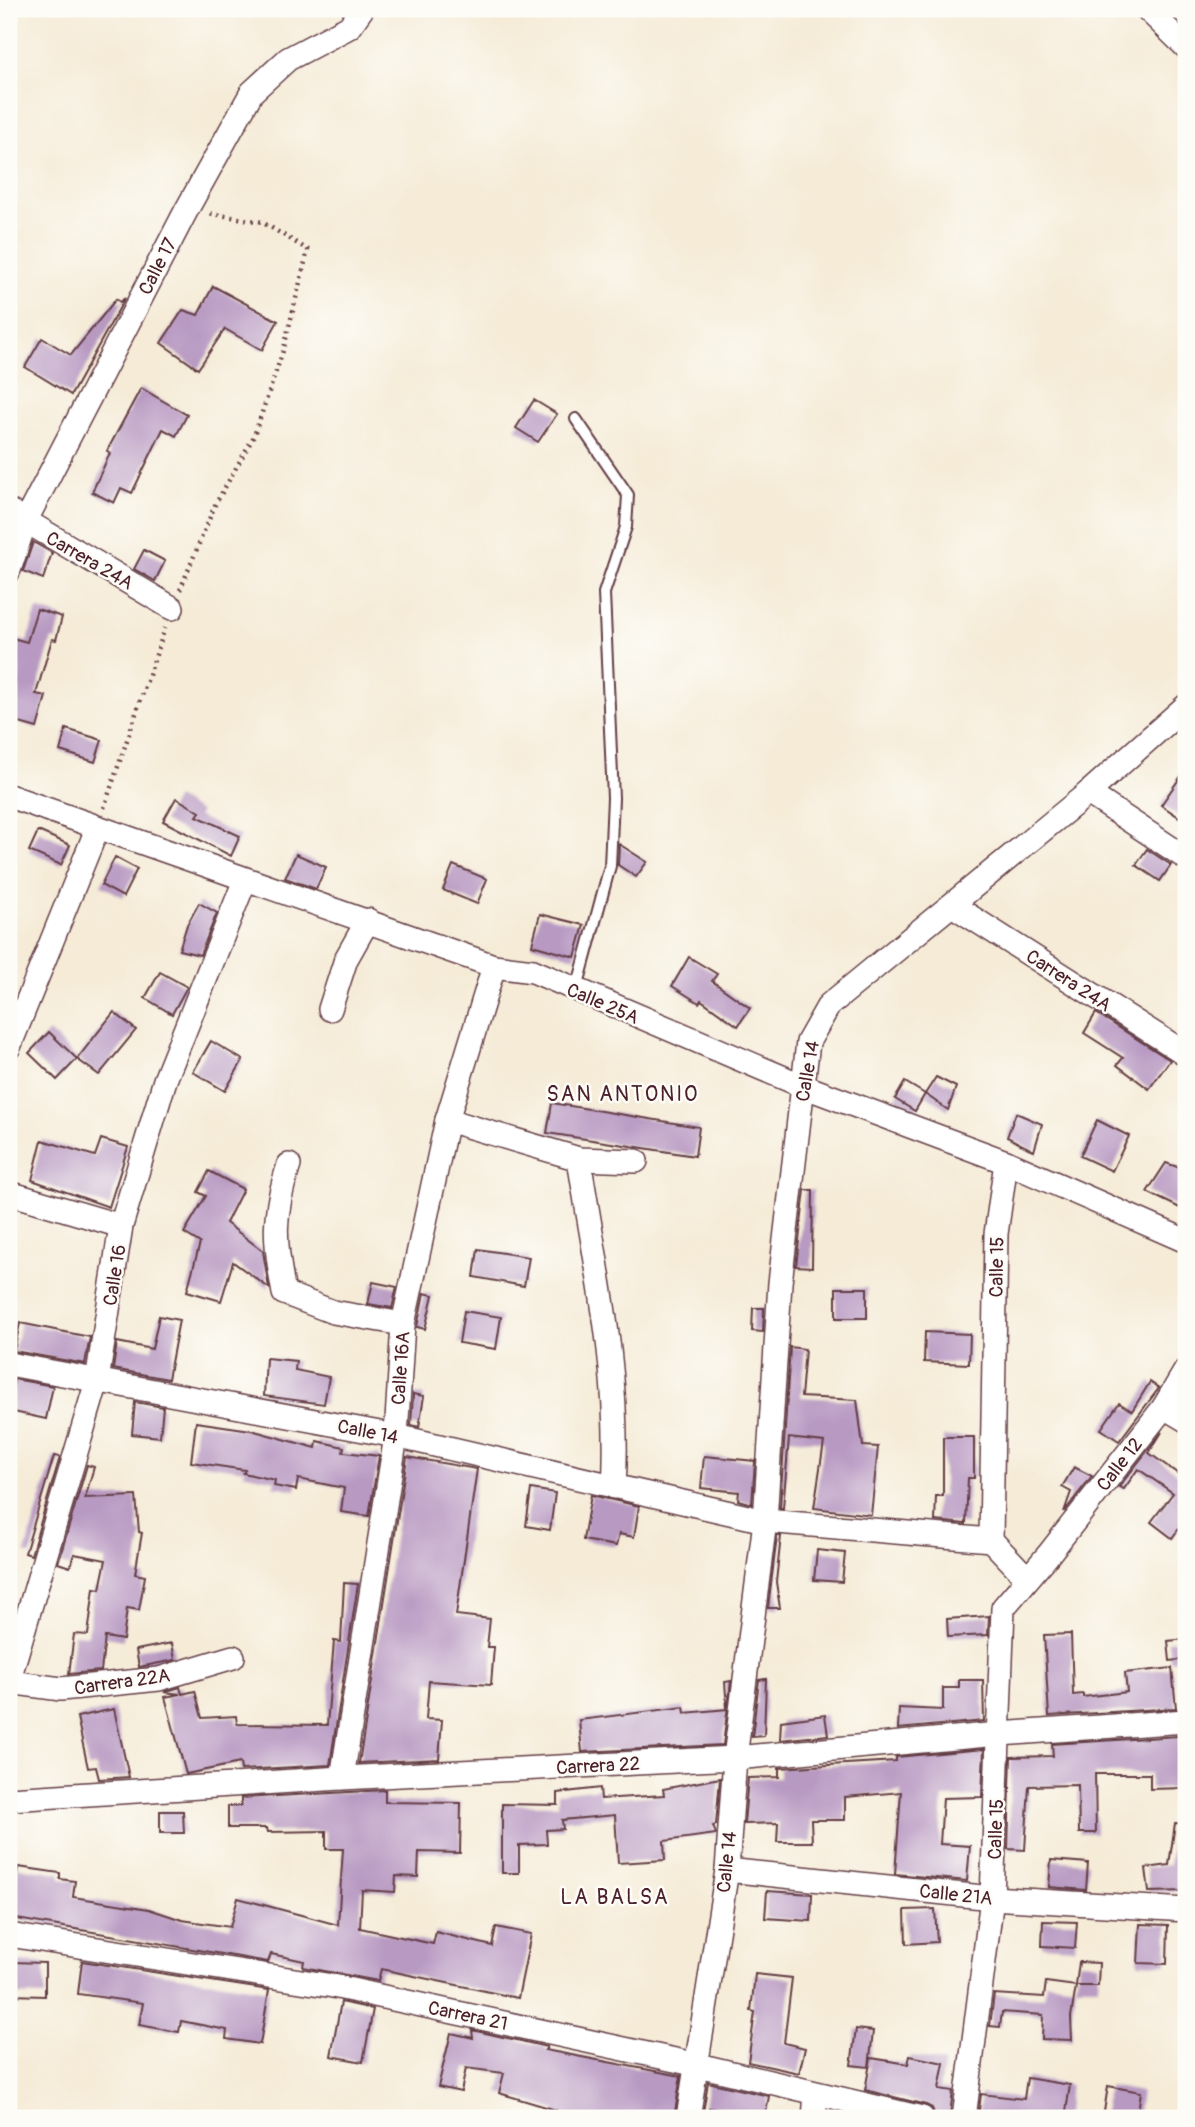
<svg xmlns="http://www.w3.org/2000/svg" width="1195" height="2127" font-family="Pangolin,sans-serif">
<rect width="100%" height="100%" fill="#fdfcf7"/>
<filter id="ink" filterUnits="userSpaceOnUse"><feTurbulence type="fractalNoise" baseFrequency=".0143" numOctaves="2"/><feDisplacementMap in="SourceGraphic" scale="14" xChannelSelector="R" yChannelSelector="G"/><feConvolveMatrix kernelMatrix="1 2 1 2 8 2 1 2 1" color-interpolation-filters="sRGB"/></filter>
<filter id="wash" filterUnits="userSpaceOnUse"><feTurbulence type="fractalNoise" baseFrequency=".00686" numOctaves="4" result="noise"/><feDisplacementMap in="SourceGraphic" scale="28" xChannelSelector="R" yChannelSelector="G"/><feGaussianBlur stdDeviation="1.57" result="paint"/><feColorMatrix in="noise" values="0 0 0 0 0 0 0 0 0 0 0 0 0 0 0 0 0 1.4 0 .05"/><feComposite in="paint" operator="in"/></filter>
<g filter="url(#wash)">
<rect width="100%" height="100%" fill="#f5ebd7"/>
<g id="blocks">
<g fill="#b899c2">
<polygon points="213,286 278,321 262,350 225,329 198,369 161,343 183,310 198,315"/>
<polygon points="125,298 71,395 25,367 42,338 71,355 116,299 120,302"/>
<polygon points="141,388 187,415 176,436 163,429 132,493 121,488 114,503 92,492 110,453 107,451"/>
<polygon points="534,400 557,414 538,442 516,428"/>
<polygon points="33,542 52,553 43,579 23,571"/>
<polygon points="144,550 165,561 155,581 134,569"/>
<polygon points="37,609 62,617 56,640 52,639 36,694 46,696 37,728 9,720 15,680 9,678 9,637 27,642"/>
<polygon points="66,729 102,740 95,762 60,751"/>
<polygon points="1186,769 1186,806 1179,817 1161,805"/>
<polygon points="176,798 200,812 197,816 240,836 231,856 163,821"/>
<polygon points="38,831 70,845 61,865 29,851"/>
<polygon points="619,844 647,862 636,877 618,865"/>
<polygon points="1147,849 1171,865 1160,881 1136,865"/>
<polygon points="296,854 326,867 316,889 285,878"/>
<polygon points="115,857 137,869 123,897 101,885"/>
<polygon points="453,865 487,879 477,904 443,890"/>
<polygon points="199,903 217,913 200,955 179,950 187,925"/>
<polygon points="540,914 584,925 575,957 532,945"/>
<polygon points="689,957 717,974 712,981 750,1008 738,1026 701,1000 699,1003 672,986"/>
<polygon points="160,972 187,987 172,1014 145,998"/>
<polygon points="114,1012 136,1030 99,1075 77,1059"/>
<polygon points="1096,1013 1170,1060 1149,1089 1117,1065 1123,1058 1084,1033"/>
<polygon points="49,1032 77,1059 57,1080 29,1053"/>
<polygon points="211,1041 243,1060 225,1091 193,1072"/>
<polygon points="936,1077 956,1087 948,1110 925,1094"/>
<polygon points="905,1082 925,1094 915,1111 895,1099"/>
<polygon points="552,1103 699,1127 695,1156 547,1133"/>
<polygon points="1016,1113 1042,1124 1034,1151 1007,1137"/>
<polygon points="1097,1120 1129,1136 1112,1171 1080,1156"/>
<polygon points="101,1139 128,1147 109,1207 32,1180 42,1140 95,1156"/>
<polygon points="1166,1163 1186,1170 1186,1198 1182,1209 1147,1192"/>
<polygon points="209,1171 243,1189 226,1223 263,1251 269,1288 233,1262 221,1301 187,1291 200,1243 184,1233 206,1196 198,1192"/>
<polygon points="805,1190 813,1190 812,1267 796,1266"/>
<polygon points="478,1249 529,1257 524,1286 474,1277"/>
<polygon points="373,1282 397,1287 392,1308 368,1304"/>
<rect x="836" y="1288" width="31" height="30"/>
<polygon points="424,1293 433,1295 425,1329 417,1327"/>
<polygon points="753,1308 764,1308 763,1332 752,1331"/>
<polygon points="464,1311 501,1317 496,1349 459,1343"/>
<polygon points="159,1316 179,1320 168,1379 113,1369 117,1342 152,1349"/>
<polygon points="20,1323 90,1337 85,1364 14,1351"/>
<polygon points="925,1332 970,1334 969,1364 924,1362"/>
<polygon points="790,1347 805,1349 801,1397 857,1400 863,1446 878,1447 871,1515 814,1508 824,1442 789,1438 783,1508 780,1508"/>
<polygon points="266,1358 296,1361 295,1370 329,1377 324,1404 264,1396"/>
<polygon points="14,1379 53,1386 46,1419 9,1411"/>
<polygon points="1150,1382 1159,1388 1119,1441 1101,1429 1119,1403 1132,1411"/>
<polygon points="413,1394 424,1396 419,1427 411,1425"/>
<polygon points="135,1402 163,1407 160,1437 132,1434"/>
<polygon points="196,1422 251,1430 316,1448 317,1441 344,1447 343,1452 379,1456 369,1516 341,1512 344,1488 298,1479 296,1490 274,1486 275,1480 243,1473 245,1470 191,1462"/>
<polygon points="1162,1432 1149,1453 1184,1478 1186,1475 1186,1519 1172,1538 1151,1522 1173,1493 1138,1469 1124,1489 1119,1487"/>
<polygon points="943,1437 974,1437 974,1478 968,1478 966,1524 935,1521 936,1496 943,1496"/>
<polygon points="54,1456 60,1457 31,1555 25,1553"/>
<polygon points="704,1456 755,1461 752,1504 738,1500 739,1492 701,1488"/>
<polygon points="407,1457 477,1469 456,1615 490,1619 487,1647 494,1647 491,1685 429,1681 426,1719 442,1720 439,1759 359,1763"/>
<polygon points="87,1465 94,1467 85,1498 136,1496 139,1532 142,1533 135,1574 145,1576 139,1610 127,1608 123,1640 105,1637 101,1671 69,1674 74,1634 88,1635 94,1588 100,1589 106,1560 74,1554 70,1567 58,1563"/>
<polygon points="1074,1467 1092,1476 1064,1512 1071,1492 1062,1487"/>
<polygon points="531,1489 555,1493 550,1530 526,1526"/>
<polygon points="591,1495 639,1506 634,1537 619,1534 616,1546 583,1540"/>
<polygon points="777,1536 781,1536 776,1582 780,1608 768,1608"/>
<polygon points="817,1550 845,1553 842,1582 814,1580"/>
<polygon points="344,1583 358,1584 330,1765 241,1770 240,1763 186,1774 165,1697 180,1694 164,1692 180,1687 182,1694 195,1691 202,1718 236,1716 237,1724 327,1725 334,1641 341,1642"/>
<polygon points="989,1616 988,1635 948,1637 947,1619"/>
<polygon points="1071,1634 1073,1695 1083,1694 1083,1697 1127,1692 1125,1673 1172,1668 1176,1708 1049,1716 1044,1635"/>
<polygon points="1186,1639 1186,1659 1170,1661 1168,1641"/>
<polygon points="172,1643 175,1660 139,1667 136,1650"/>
<polygon points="766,1679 764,1736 752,1737 759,1680"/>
<polygon points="959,1680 983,1680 984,1721 898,1729 899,1708 943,1710 943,1688 959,1688"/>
<polygon points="731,1681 723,1745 582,1752 579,1720 684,1707 685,1713 727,1709 725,1682"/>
<polygon points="114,1709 129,1777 99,1779 96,1767 88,1768 77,1717"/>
<polygon points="825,1715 828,1735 780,1740 781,1721"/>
<polygon points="1179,1736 1180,1748 1186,1748 1186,1788 1150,1789 1150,1774 1095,1774 1096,1833 1079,1833 1078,1785 1029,1786 1025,1850 1008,1849 1011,1757 1053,1756 1052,1744"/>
<polygon points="984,1749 982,1797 943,1798 940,1844 970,1846 967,1881 895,1874 901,1792 845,1797 845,1820 811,1820 812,1842 777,1842 778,1823 744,1824 748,1778 779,1777 779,1768 896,1761 896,1757"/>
<polygon points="720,1778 716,1825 713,1826 716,1834 664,1841 665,1860 618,1863 615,1815 562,1820 563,1829 546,1830 547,1844 519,1845 519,1873 502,1873 502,1804 558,1805 558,1793 600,1788 601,1799 664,1795 663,1789"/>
<polygon points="385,1790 385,1802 461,1803 460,1853 419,1852 418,1877 396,1876 395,1892 362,1890 360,1928 433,1944 436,1932 492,1946 496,1927 531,1934 518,1998 381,1969 378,1981 303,1967 304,1961 271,1954 268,1962 11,1918 18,1867 60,1873 60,1879 75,1881 73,1897 149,1909 182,1920 230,1927 238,1898 338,1925 343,1849 326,1849 326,1831 268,1832 267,1828 228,1828 228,1806 241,1806 241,1798"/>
<polygon points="160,1811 183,1811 184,1833 160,1833"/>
<polygon points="1175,1823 1186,1824 1186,1891 1149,1892 1146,1868 1169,1865"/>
<polygon points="1051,1860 1088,1863 1086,1890 1049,1887"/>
<polygon points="767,1891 812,1894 811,1921 765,1918"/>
<polygon points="935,1909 937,1942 906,1944 905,1910"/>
<polygon points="1043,1921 1077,1922 1075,1948 1042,1946"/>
<polygon points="1140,1924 1168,1925 1167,1964 1138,1963"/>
<polygon points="82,1961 269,1990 260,2044 226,2039 227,2030 181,2021 179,2032 139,2025 143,2003 78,1994"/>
<polygon points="11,1962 45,1963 45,1996 10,1995"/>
<polygon points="1079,1962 1099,1963 1098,1986 1076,1986"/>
<polygon points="755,1974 792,1978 784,2043 805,2048 799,2073 748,2062 755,2012 751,2011"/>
<polygon points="1046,1982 1076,1986 1071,2017 1072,2040 1042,2039 1043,2015 1002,2012 1000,2027 990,2026 994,1994 1044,1997"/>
<polygon points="341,2002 373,2009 363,2062 331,2056"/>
<polygon points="856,2029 873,2031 869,2067 851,2065"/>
<polygon points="472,2030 547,2047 545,2050 681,2076 674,2118 554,2118 556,2110 499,2093 504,2073 466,2068 461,2092 438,2087 451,2033 473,2038"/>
<polygon points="910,2056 944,2063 939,2089 953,2091 950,2115 936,2118 932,2108 926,2105 865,2090 871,2058 908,2064"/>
<polygon points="1027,2078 1070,2085 1065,2118 978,2118 981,2094 1024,2099"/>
<polygon points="708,2082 769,2096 765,2118 709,2108 707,2118 702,2118"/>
<polygon points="1108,2086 1141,2092 1137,2118 1103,2118"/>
</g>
</g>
</g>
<g filter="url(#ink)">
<use href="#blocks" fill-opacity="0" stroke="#643e45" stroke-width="2"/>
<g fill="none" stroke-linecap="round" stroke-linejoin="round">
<defs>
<polyline id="lane" points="576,419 628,495 626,527 604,593 613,798 610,866 576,992"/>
<g id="street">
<polyline points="1147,9 1186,47"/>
<polyline points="9,511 172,608"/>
<polyline points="9,570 25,522 187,209 252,92 288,59 349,27 362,9"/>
<polyline points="1088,793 1186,858"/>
<polyline points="9,796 494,966 533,971 803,1086 1006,1162 1186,1241"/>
<polyline points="952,905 1186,1054"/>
<polyline points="330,1009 346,959 368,920"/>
<polyline points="9,1047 97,829"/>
<polyline points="447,1120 579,1159 636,1161"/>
<path d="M579,1159C596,1268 621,1376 614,1487"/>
<path d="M289,1165C272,1216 274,1241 284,1293L333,1312L403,1324"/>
<polyline points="9,1193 121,1226"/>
<polyline points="9,1364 396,1436 765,1521 991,1540 1027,1578"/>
<polyline points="1164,1407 1186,1420"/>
<polyline points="991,1540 996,1234 1006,1162"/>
<polyline points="9,1679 97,1381 121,1226 165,1080 245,880"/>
<polyline points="9,1682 61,1689 159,1679 233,1657"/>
<polyline points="342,1778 396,1436 403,1324 447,1120 494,966"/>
<polyline points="9,1799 342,1778 735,1758 999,1734 1186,1721"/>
<polyline points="727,1870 992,1898 1186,1910"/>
<polyline points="9,1935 333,1986 698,2065 922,2118"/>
<polyline points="688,2118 727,1870 735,1758 765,1521 780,1283 808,1042 829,1005 1088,793 1186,706"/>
<polyline points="814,2118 816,2094"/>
<polyline points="964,2118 992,1898 1003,1608 1048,1555 1164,1407 1186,1370"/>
</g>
</defs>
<use href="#lane" stroke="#643e45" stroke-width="14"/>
<use href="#street" stroke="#643e45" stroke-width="26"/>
<g stroke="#643e45" stroke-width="4.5" stroke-dasharray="2 5" stroke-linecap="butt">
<polyline points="180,590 215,505 254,436 283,351 308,250 262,222 208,213"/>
<polyline points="104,808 165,628"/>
</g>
<use href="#lane" stroke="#fff" stroke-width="10"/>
<use href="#street" stroke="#fff" stroke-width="23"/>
</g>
</g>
<g text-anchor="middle" stroke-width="5" stroke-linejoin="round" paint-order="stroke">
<g font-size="19" fill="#4a1f2b" stroke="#fdfcf7">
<text transform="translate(157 266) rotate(-63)" y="7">Calle 17</text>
<text transform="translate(90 560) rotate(30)" y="7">Carrera 24A</text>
<text transform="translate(1069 980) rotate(33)" y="7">Carrera 24A</text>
<text transform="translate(603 1003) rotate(23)" y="7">Calle 25A</text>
<text transform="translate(807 1071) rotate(-80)" y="7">Calle 14</text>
<text transform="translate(996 1267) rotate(-89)" y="7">Calle 15</text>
<text transform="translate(114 1275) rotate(-81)" y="7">Calle 16</text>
<text transform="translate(400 1368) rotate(-86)" y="7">Calle 16A</text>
<text transform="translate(368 1431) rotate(11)" y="7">Calle 14</text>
<text transform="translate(1119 1464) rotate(-52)" y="7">Calle 12</text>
<text transform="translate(122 1681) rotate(-8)" y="7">Carrera 22A</text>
<text transform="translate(598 1765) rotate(-3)" y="7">Carrera 22</text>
<text transform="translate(995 1829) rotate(-88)" y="7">Calle 15</text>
<text transform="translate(726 1862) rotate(-84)" y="7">Calle 14</text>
<text transform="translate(956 1894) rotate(6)" y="7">Calle 21A</text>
<text transform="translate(468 2015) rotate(12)" y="7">Carrera 21</text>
</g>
<g font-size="21" letter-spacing="2" fill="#4a1f2b" stroke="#fdfcf7">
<text x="623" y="1101">SAN ANTONIO</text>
<text x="615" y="1904">LA BALSA</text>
</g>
</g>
<rect width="1195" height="2127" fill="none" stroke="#fdfcf7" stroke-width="35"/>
</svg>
